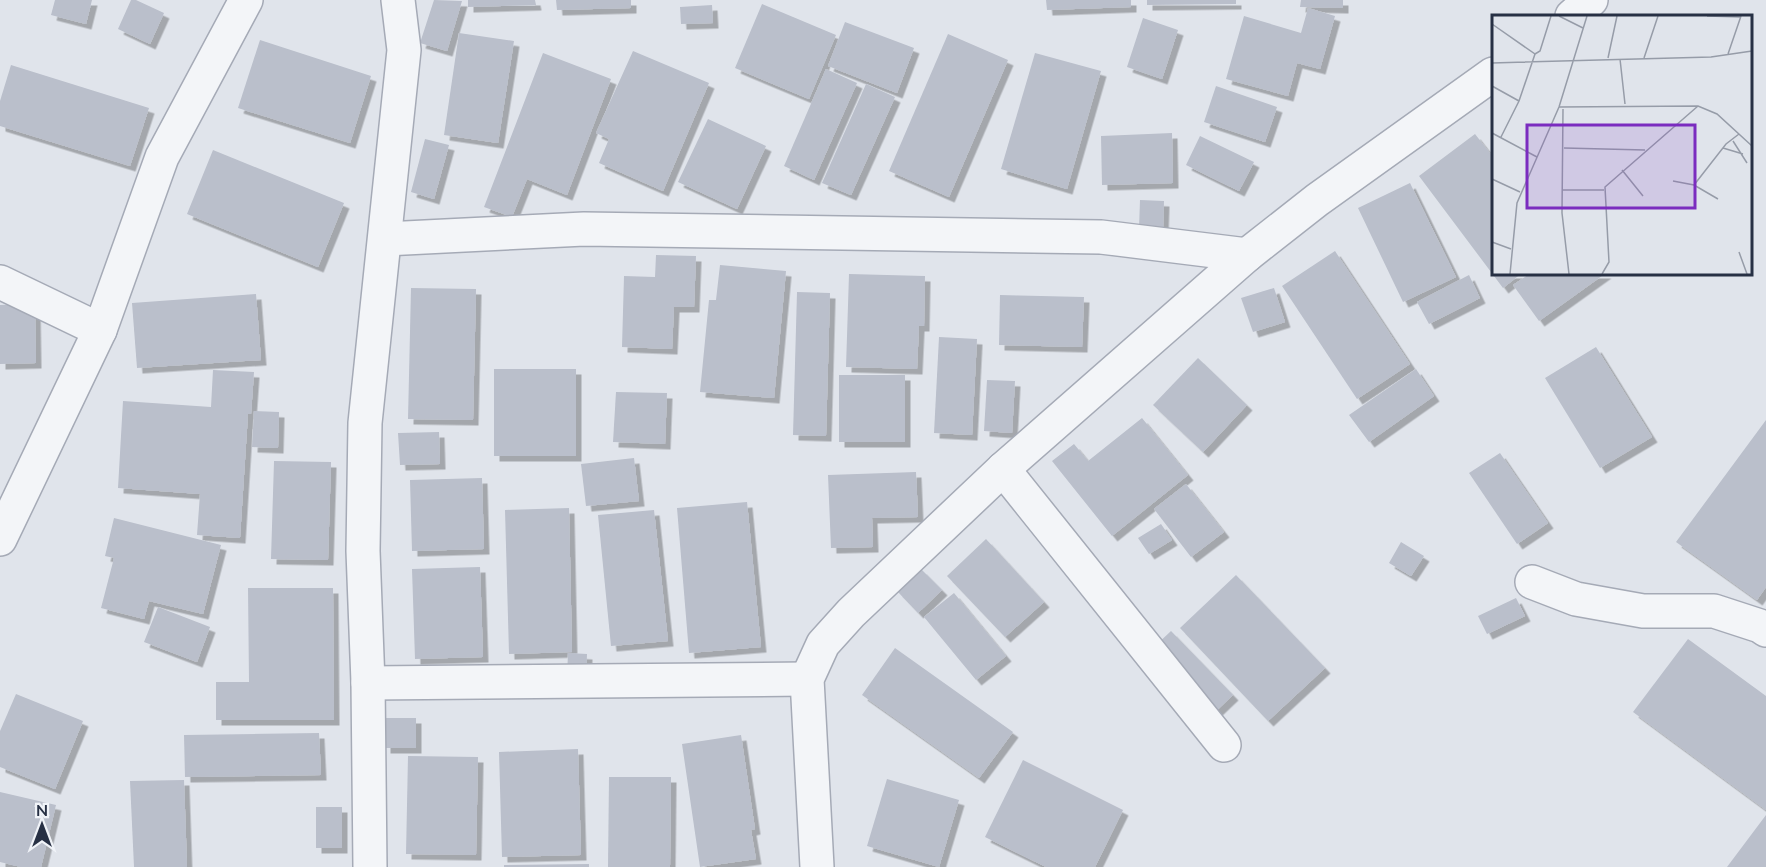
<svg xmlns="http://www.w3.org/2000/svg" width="1766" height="867" font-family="Mulish,sans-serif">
<defs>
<filter id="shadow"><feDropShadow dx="5.5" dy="5.5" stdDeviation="0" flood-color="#0004"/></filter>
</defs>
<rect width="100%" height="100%" fill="#e0e4eb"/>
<g fill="#babfcb" filter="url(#shadow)">
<polygon points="55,0 92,0 86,24 51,15"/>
<polygon points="131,0 136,0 164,13 150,44 118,29"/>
<polygon points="434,0 462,1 447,51 420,43"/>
<polygon points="468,0 535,0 536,5 468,7"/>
<polygon points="556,0 631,0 631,8 557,10"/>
<polygon points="1046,0 1131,0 1131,7 1047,10"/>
<polygon points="1147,0 1236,0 1236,4 1147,5"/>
<polygon points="1301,0 1343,0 1343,8 1300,7"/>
<polygon points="762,4 836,35 809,99 735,68"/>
<polygon points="712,5 713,23 681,24 680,7"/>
<polygon points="1308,8 1335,16 1320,69 1297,63 1288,96 1226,79 1244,16 1301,33"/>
<polygon points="1143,18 1178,30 1162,79 1127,67"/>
<polygon points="845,22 914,48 897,93 828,66"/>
<polygon points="459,33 514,41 498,143 444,135"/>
<polygon points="948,34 1008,60 949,197 889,171"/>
<polygon points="260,40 371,76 350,143 238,108"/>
<polygon points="633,51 709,83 663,191 599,163 609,139 596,133"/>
<polygon points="543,53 611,79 567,195 527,179 512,217 484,207"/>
<polygon points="1035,53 1101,71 1067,189 1001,169"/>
<polygon points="11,65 149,108 130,166 0,126 0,101"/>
<polygon points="826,69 857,83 814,180 784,166"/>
<polygon points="866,84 895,97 851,195 822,183"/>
<polygon points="1216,86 1277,107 1265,142 1204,122"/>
<polygon points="708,119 766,146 737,209 678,182"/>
<polygon points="1172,133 1173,183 1102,185 1101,136"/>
<polygon points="1475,134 1493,157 1493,273 1522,273 1503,288 1419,176"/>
<polygon points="1200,136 1254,162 1239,191 1186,165"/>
<polygon points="425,139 449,145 434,199 411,192"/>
<polygon points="213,150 344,203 318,267 187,214"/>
<polygon points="1410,183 1456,277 1403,302 1358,208"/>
<polygon points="1140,200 1164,201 1163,230 1139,229"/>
<polygon points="1335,251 1410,364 1357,399 1282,286"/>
<polygon points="656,255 696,256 694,307 674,307 672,349 622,347 624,276 655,277"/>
<polygon points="720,265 786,271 774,398 700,392 709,300 716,300"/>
<polygon points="1531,273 1606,273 1539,321 1513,285"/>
<polygon points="849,274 925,276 924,326 919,326 917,369 846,367"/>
<polygon points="1469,275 1480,298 1429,324 1417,302"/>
<polygon points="411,288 476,289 473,420 408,419"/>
<polygon points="1274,288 1285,322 1253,332 1241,298"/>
<polygon points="797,292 830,293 826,436 793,435"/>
<polygon points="256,294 261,360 137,368 132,303"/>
<polygon points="1000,295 1084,297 1082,347 999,345"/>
<polygon points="35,304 36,363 0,364 0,305"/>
<polygon points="939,337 977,339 972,435 934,433"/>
<polygon points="1596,347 1652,437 1600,468 1545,378"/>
<polygon points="1198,358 1247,405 1203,452 1153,405"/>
<rect x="494" y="369" width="82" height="87"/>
<polygon points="1416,369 1434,396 1369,442 1349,415"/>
<polygon points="213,370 254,372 251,414 248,414 240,538 197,535 200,494 118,488 123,401 211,407"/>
<rect x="839" y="375" width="66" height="67"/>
<polygon points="987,380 1015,381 1012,433 984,431"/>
<polygon points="616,392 667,393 665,444 613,442"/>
<polygon points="254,411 279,412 278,448 252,447"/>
<polygon points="1142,418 1188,475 1112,536 1052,461 1074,444 1088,461"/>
<polygon points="1766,420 1766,587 1757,600 1676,542"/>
<polygon points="439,432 440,464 400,465 398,433"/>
<polygon points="1500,453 1548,523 1517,544 1469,473"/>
<polygon points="634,458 639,501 586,506 581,464"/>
<polygon points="274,461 331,462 328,560 271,559"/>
<polygon points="916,472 918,517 872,518 873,547 831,548 828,475"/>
<polygon points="482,478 484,549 412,551 410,480"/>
<polygon points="1186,484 1224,532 1191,557 1154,509"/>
<polygon points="747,502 761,647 689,653 677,508"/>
<polygon points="569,508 572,652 509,654 505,510"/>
<polygon points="654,510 668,641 611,646 598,515"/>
<polygon points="114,518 221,545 203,614 149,601 144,619 101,608 114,558 105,556"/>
<polygon points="1161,524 1172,540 1149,554 1138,538"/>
<polygon points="986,539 1044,602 1005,637 947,576"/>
<polygon points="1401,542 1424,556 1411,576 1389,563"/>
<polygon points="480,567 483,657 415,659 412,569"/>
<polygon points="921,569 942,590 918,613 897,591"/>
<polygon points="1236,575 1325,668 1268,721 1180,628"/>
<polygon points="248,588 333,588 334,720 216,720 216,682 249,682"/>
<polygon points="954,593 1006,656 976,680 924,617"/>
<polygon points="1516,598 1525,616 1487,634 1478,616"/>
<polygon points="158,607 210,627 197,662 144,642"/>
<polygon points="1171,631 1233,695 1215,712 1153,648"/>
<polygon points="1688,639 1766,696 1766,810 1633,712"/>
<polygon points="895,648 1013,732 979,778 862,695"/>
<polygon points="568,653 587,654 586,678 567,677"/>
<polygon points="16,694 83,721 55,789 0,767 0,731"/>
<rect x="385" y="718" width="31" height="30"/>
<polygon points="319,733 321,775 185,777 184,735"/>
<polygon points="741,735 755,829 751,830 756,859 700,867 682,744"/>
<polygon points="578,749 581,855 502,857 499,752"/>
<polygon points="408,756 478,757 476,855 406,854"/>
<polygon points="1023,760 1123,810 1095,867 1046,867 985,837"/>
<polygon points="609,777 671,777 670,867 608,867"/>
<polygon points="887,779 959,800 939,867 867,846"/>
<polygon points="184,780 187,867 134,867 130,781"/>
<polygon points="0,792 56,805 41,867 21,867 0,862"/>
<rect x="316" y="807" width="26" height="41"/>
<polygon points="1766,815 1766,867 1727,867"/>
<polygon points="589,864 589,867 504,867 504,865"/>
</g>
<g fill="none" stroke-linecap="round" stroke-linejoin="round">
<defs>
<g id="minor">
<polyline points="1572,16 1591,0"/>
<polyline points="385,239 584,229 1101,237 1247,255"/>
<polyline points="0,282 100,330"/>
<polyline points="1003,469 1224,745"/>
<polyline points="0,539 100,330 162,157 246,0"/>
<polyline points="1532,582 1576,599 1643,611 1714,611 1760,626 1766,630"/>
<polyline points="368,683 807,679"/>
<polyline points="370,867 368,683 363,551 365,423 404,50 398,0"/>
<polyline points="817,867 807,679 823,644 851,613 1003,469 1247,255 1317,200 1493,74"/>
</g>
</defs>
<use href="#minor" stroke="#a5aab6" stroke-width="36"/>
<use href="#minor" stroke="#f3f5f8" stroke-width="33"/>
</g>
<g transform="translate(1492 15)">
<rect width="260" height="260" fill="#e0e4eb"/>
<path fill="none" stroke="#969ca8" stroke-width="1.5" d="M67,1L91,13M215,1L249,2M0,9L43,39L27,86L9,122M43,39L48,36L59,1M236,39L249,1M116,43L125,1M152,43L166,1M128,44L133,89M0,48L219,42L260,36M0,71L27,86M67,92L206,91L225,99L260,131M71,94L70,198L77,259M0,118L45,142M241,126L255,148M72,133L153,135M231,133L251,139M130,155L151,181M0,164L28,177M181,166L202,170L226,184M202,170L234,129L247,119M70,175H112M0,227L19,234M247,237L255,259M18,259L25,188L67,92L95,1M110,259L117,247L113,172L206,91"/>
<path fill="#7b2cbf" fill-opacity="0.15" stroke="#7b2cbf" stroke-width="3" d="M35,110H203V193H35Z"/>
<rect width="260" height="260" fill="none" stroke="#273044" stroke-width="3"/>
</g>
<g transform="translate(42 825)" stroke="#f0f3f8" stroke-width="4.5" paint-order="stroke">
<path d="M0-4.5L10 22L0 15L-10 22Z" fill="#273044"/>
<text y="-9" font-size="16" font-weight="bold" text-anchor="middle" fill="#273044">N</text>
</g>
</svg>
